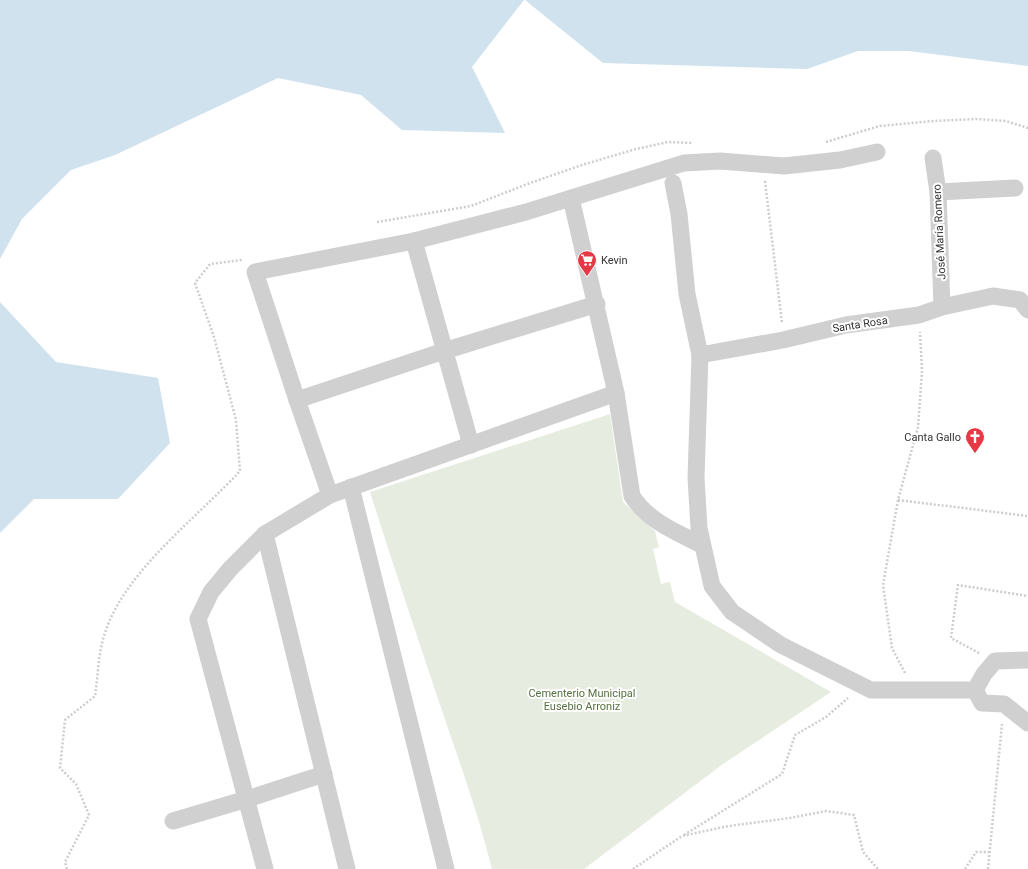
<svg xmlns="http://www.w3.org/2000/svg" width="1028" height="869" font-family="Roboto,sans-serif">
<rect width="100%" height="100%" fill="#fff"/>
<path fill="#e6ecdf" d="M610,414L623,502L655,531L659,547L653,549L661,584L670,582L675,602L831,692L723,764L584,869H492C477,808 455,750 435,690C413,624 391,558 370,492Z"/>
<g fill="#cfe2ee">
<polygon points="0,0 524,0 472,67 505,133 402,130 361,95 278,78 115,155 71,170 22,219 0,259"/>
<polygon points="525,0 1028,0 1028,66 909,51 858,51 807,69 603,63"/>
<polygon points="0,302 56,362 158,378 170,443 118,499 34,499 0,533"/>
</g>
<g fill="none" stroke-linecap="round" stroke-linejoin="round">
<g stroke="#cdcdcd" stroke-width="2.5" stroke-dasharray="2 2" stroke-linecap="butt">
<polyline points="826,142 880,126 933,121 976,119 1006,121 1028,128"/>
<polyline points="765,181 782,323"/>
<polyline points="377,222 471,206 530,183 582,165 636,149 668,142 693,143"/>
<polyline points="898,500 1028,516"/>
<polyline points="979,653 951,638 958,585 1028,596"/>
<polyline points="905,673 892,648 883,585 898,500 918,427 922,371 920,332"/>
<polyline points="684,835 782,774 795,735 826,717 848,698"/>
<path d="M67,869L65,862L89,815L76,784L60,768L65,720L95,696C98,677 98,655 104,636C123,572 196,519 240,471L236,420L214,337L195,283L210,264L242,260"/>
<polyline points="633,869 682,836 729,826 790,818 826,811 854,815 863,852 878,869"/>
<polyline points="965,869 976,852 989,852"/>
<polyline points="988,869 1002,724"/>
</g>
<g stroke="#d0d0d0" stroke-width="17">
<polyline points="933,158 938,192 942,307"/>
<polyline points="673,183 679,214 687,294 700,355 696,478 699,528 712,586 732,612 781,645 871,690 975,690 984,674 995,661 1028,660"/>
<polyline points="938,192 1015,188"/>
<path d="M571,198L616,393L632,496C648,521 676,532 702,545"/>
<polyline points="414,241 471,445"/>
<polyline points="700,355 783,340 846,325 919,315 942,307 993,296 1020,300 1028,310"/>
<polyline points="297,400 444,351 597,304"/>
<polyline points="351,487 446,869"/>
<polyline points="330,495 297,400 255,272 414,241 526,212 684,163 720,161 784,166 840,160 877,152"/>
<polyline points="265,534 347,869"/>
<polyline points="975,690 982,703 1004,704 1028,723"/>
<polyline points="173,821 247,799 324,774"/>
<polyline points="265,869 198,619 211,592 230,569 265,534 330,495 616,393"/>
</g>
</g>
<defs>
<symbol id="supermarket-pin" viewBox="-11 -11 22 30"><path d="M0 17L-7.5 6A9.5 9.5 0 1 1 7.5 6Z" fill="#e63946" stroke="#fff"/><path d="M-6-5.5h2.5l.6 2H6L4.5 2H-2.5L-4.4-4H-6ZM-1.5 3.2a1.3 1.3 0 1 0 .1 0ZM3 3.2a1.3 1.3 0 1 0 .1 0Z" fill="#fff"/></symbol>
<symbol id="church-pin" viewBox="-11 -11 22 30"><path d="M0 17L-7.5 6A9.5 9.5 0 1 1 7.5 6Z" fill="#e63946" stroke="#fff"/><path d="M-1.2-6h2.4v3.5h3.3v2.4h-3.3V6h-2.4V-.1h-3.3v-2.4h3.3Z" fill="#fff"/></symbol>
</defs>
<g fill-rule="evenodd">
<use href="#supermarket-pin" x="576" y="249" width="22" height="30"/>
<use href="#church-pin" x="964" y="426" width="22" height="30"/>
</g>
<g text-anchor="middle" stroke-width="4" stroke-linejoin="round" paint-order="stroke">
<g font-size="11" fill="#333" stroke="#fff">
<text transform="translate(939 232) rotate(-93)" y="4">José María Romero</text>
<text transform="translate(860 324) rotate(-9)" y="4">Santa Rosa</text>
</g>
<g font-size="11" fill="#333" stroke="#fff" text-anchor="start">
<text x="601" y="264">Kevin</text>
<text x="961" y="441" text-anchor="end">Canta Gallo</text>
</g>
<g font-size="11" fill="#56703f" stroke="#fff">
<text x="582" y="697">Cementerio Municipal<tspan x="582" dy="13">Eusebio Arroniz</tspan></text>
</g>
</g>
</svg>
